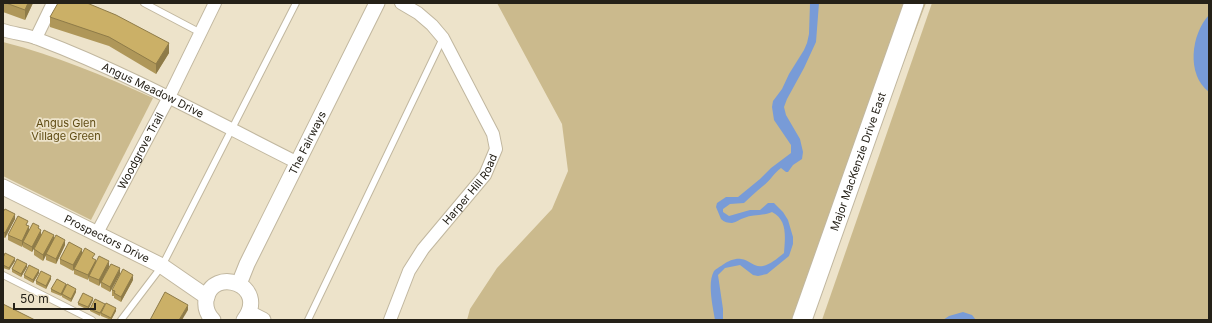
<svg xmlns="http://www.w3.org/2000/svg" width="1212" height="323" font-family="Inter,sans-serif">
<rect width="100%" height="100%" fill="#ede3ca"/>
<g fill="#cbba8d">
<polygon points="497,3 926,3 807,320 467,320 470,309 497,268 552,209 568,171 562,124"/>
<polygon points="932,3 1209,3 1209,320 822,320"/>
<path d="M3,42C55,55 104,76 153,98L91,220L3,176Z"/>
</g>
<g fill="#789bd7">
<path d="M810,3H819L816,42L804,68L787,99L784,107L786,115L800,139L803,152L802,159L793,165L788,172H786L781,168C774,173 770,181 763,186C756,192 750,197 744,203L730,204L723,209V212L729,216L750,210H760L768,203H774L783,212L788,220L793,237V244L789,256L767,274L758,276L753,275L740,265L725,268L718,275L723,309V320H715C713,307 707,283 714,271C716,269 721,266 724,264C728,261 736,258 741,259C750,260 754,268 763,266C771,264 778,258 784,253C785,238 788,220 772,212C763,216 753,214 744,218C740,219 737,222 732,223C728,223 724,222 721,219L716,207L717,203L726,197H738L760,179L771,168L791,153V145L774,120L772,107L773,101L782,89L789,74L804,50L807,43L809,34Z"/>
<path d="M1209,15V92C1186,75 1191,34 1209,15Z"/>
<polygon points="963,312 972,315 976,320 943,320 949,316"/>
</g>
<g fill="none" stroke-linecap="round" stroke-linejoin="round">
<defs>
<g id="service">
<polyline points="144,3 199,32"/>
<polyline points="3,275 92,320"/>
<polyline points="121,320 162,266 296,3"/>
<polyline points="308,320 443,38"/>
</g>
<g id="minor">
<path id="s1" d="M3,30C14,34 27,34 38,39C128,73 212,120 298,163"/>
<polyline points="36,38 53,3"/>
<path id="s2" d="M97,233L169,97L215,3"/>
<path id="s3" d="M390,320L409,271L423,249L485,175L496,149L493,134L443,38L432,25L418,13L401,3"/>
</g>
<g id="tertiary">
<path id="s4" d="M3,187L162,266L207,297"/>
<path id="s5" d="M239,284L247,264L377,3"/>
<polyline points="249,313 263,320"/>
<path d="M213,320C208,315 205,308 206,300C212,265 270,285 244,320"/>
</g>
<g id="primary">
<path id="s6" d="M802,320L914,3"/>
</g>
</defs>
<use href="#service" stroke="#c1b79f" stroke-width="8"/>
<use href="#minor" stroke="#c1b79f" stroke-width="14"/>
<use href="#tertiary" stroke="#c1b79f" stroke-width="17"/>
<use href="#primary" stroke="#c1b79f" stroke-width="21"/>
<use href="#service" stroke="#fff" stroke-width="6"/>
<use href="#minor" stroke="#fff" stroke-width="12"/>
<use href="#tertiary" stroke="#fff" stroke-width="15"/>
<use href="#primary" stroke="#fff" stroke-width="19"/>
</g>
<g fill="#af9759">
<polygon points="3,3 33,3 25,20 3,12"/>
<polygon points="50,17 169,53 156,74 109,46 50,27"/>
<polygon points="3,208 3,212 15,219 5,238 3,237"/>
<polygon points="28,226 29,230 39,229 41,235 54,239 65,245 56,264 46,260 46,255 43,261 34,255 34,249 36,245 32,252 23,247 23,244 22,247 8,240 8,235"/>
<polygon points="82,254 94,259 96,263 109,267 102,279 120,274 110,292 101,287 101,282 99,286 89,281 89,277 88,280 74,274 74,269 80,257 73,271 60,264 60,259"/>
<polygon points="3,258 15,261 9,270 3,268"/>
<polygon points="27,267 21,277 12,272 12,269"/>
<polygon points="39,273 33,283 24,278 24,275"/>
<polygon points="51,279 46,289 36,284 36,281"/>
<polygon points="133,280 121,302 114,298 114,296 112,296 112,290"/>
<polygon points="66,286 76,292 71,302 62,297 62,295 61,296 51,292 51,289"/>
<polygon points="93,300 88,310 78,305 78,303"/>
<polygon points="105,306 116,311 111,320 101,316 101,314 100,316 90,311 90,309"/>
</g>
<g fill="#8e7b48">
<polygon points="28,3 33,3 25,20 25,10"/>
<polygon points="169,43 169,53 156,74 156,64"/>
<polygon points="15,214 15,219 5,238 5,233"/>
<polygon points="29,226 29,232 23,242 23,244 22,247 22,241"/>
<polygon points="41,230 41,236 32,252 32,247"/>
<polygon points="54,235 54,240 43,261 43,255"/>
<polygon points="65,240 65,245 56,264 56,259"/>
<polygon points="82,249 82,254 73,271 73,265"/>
<polygon points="15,258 15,261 9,270 9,268"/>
<polygon points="96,260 96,265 89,276 88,280 88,275"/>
<polygon points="109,261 109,267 99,286 99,280"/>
<polygon points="27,264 27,267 21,277 21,274"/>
<polygon points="120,268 120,274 110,292 110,287"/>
<polygon points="39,270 39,273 33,283 33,280"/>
<polygon points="133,275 133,280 121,302 121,297"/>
<polygon points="51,276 51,279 46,289 46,286"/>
<polygon points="66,284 66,287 61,296 61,294"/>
<polygon points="76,289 76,292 71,302 71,299"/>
<polygon points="93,298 93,300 88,310 88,307"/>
<polygon points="188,305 188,310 182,320 179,320"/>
<polygon points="116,308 116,311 111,320 111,318"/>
</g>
<g fill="#cbb067" stroke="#8e7b48">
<polygon points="6,3 28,3 25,10"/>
<polygon points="58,3 87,3 116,15 169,43 156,64 109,37 50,17"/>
<polygon points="5,209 15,214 5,233 3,232 3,212"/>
<polygon points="18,216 28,221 26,225 29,226 22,241 8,235"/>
<polygon points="33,223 39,226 38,228 41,230 32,247 23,242"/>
<polygon points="44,230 54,235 43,255 34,249"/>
<polygon points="56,235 65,240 56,259 46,254"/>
<polygon points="69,242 82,249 73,265 60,259"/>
<polygon points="85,248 95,254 92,258 96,260 88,275 74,269"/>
<polygon points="5,253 15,258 9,268 3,265 3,258"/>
<polygon points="99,256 109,261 99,280 89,276"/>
<polygon points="17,259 27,264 21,274 12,269"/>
<polygon points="111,264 120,268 110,287 101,282"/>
<polygon points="29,265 39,270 33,280 24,275"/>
<polygon points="123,269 133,275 121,297 114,293 115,291 112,290"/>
<polygon points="41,271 51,276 46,286 36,281"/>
<polygon points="57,279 66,284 61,294 51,289"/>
<polygon points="67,284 76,289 71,299 62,294"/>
<polygon points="165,292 188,305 179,320 150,320"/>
<polygon points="83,293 93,298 88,307 78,303"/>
<polygon points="95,299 105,304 100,313 90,309"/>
<polygon points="106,303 116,308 111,318 101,313"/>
<polygon points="3,304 35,320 3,320"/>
</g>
<g text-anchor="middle" stroke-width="3.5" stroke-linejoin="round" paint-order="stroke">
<g font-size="11" fill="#252118" stroke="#ede3ca">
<text dy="4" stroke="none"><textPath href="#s1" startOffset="162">Angus Meadow Drive</textPath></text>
<text dy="4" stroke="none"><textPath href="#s5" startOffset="157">The Fairways</textPath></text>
<text dy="4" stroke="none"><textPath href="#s2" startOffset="93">Woodgrove Trail</textPath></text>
<text dy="4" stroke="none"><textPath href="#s6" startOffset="168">Major MacKenzie Drive East</textPath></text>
<text dy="4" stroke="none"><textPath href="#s3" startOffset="155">Harper Hill Road</textPath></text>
<text dy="4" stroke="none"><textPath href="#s4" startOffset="116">Prospectors Drive</textPath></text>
</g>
<g font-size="11" fill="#604d15" stroke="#ede3ca">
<text x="66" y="127">Angus Glen<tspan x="66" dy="13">Village Green</tspan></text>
</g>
</g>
<rect width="1212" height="323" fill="none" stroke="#252118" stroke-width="8"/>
<path d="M14 303v6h81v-6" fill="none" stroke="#252118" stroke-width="2"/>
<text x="20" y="303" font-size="12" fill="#252118" stroke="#ede3ca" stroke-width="3" paint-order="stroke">50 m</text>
</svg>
